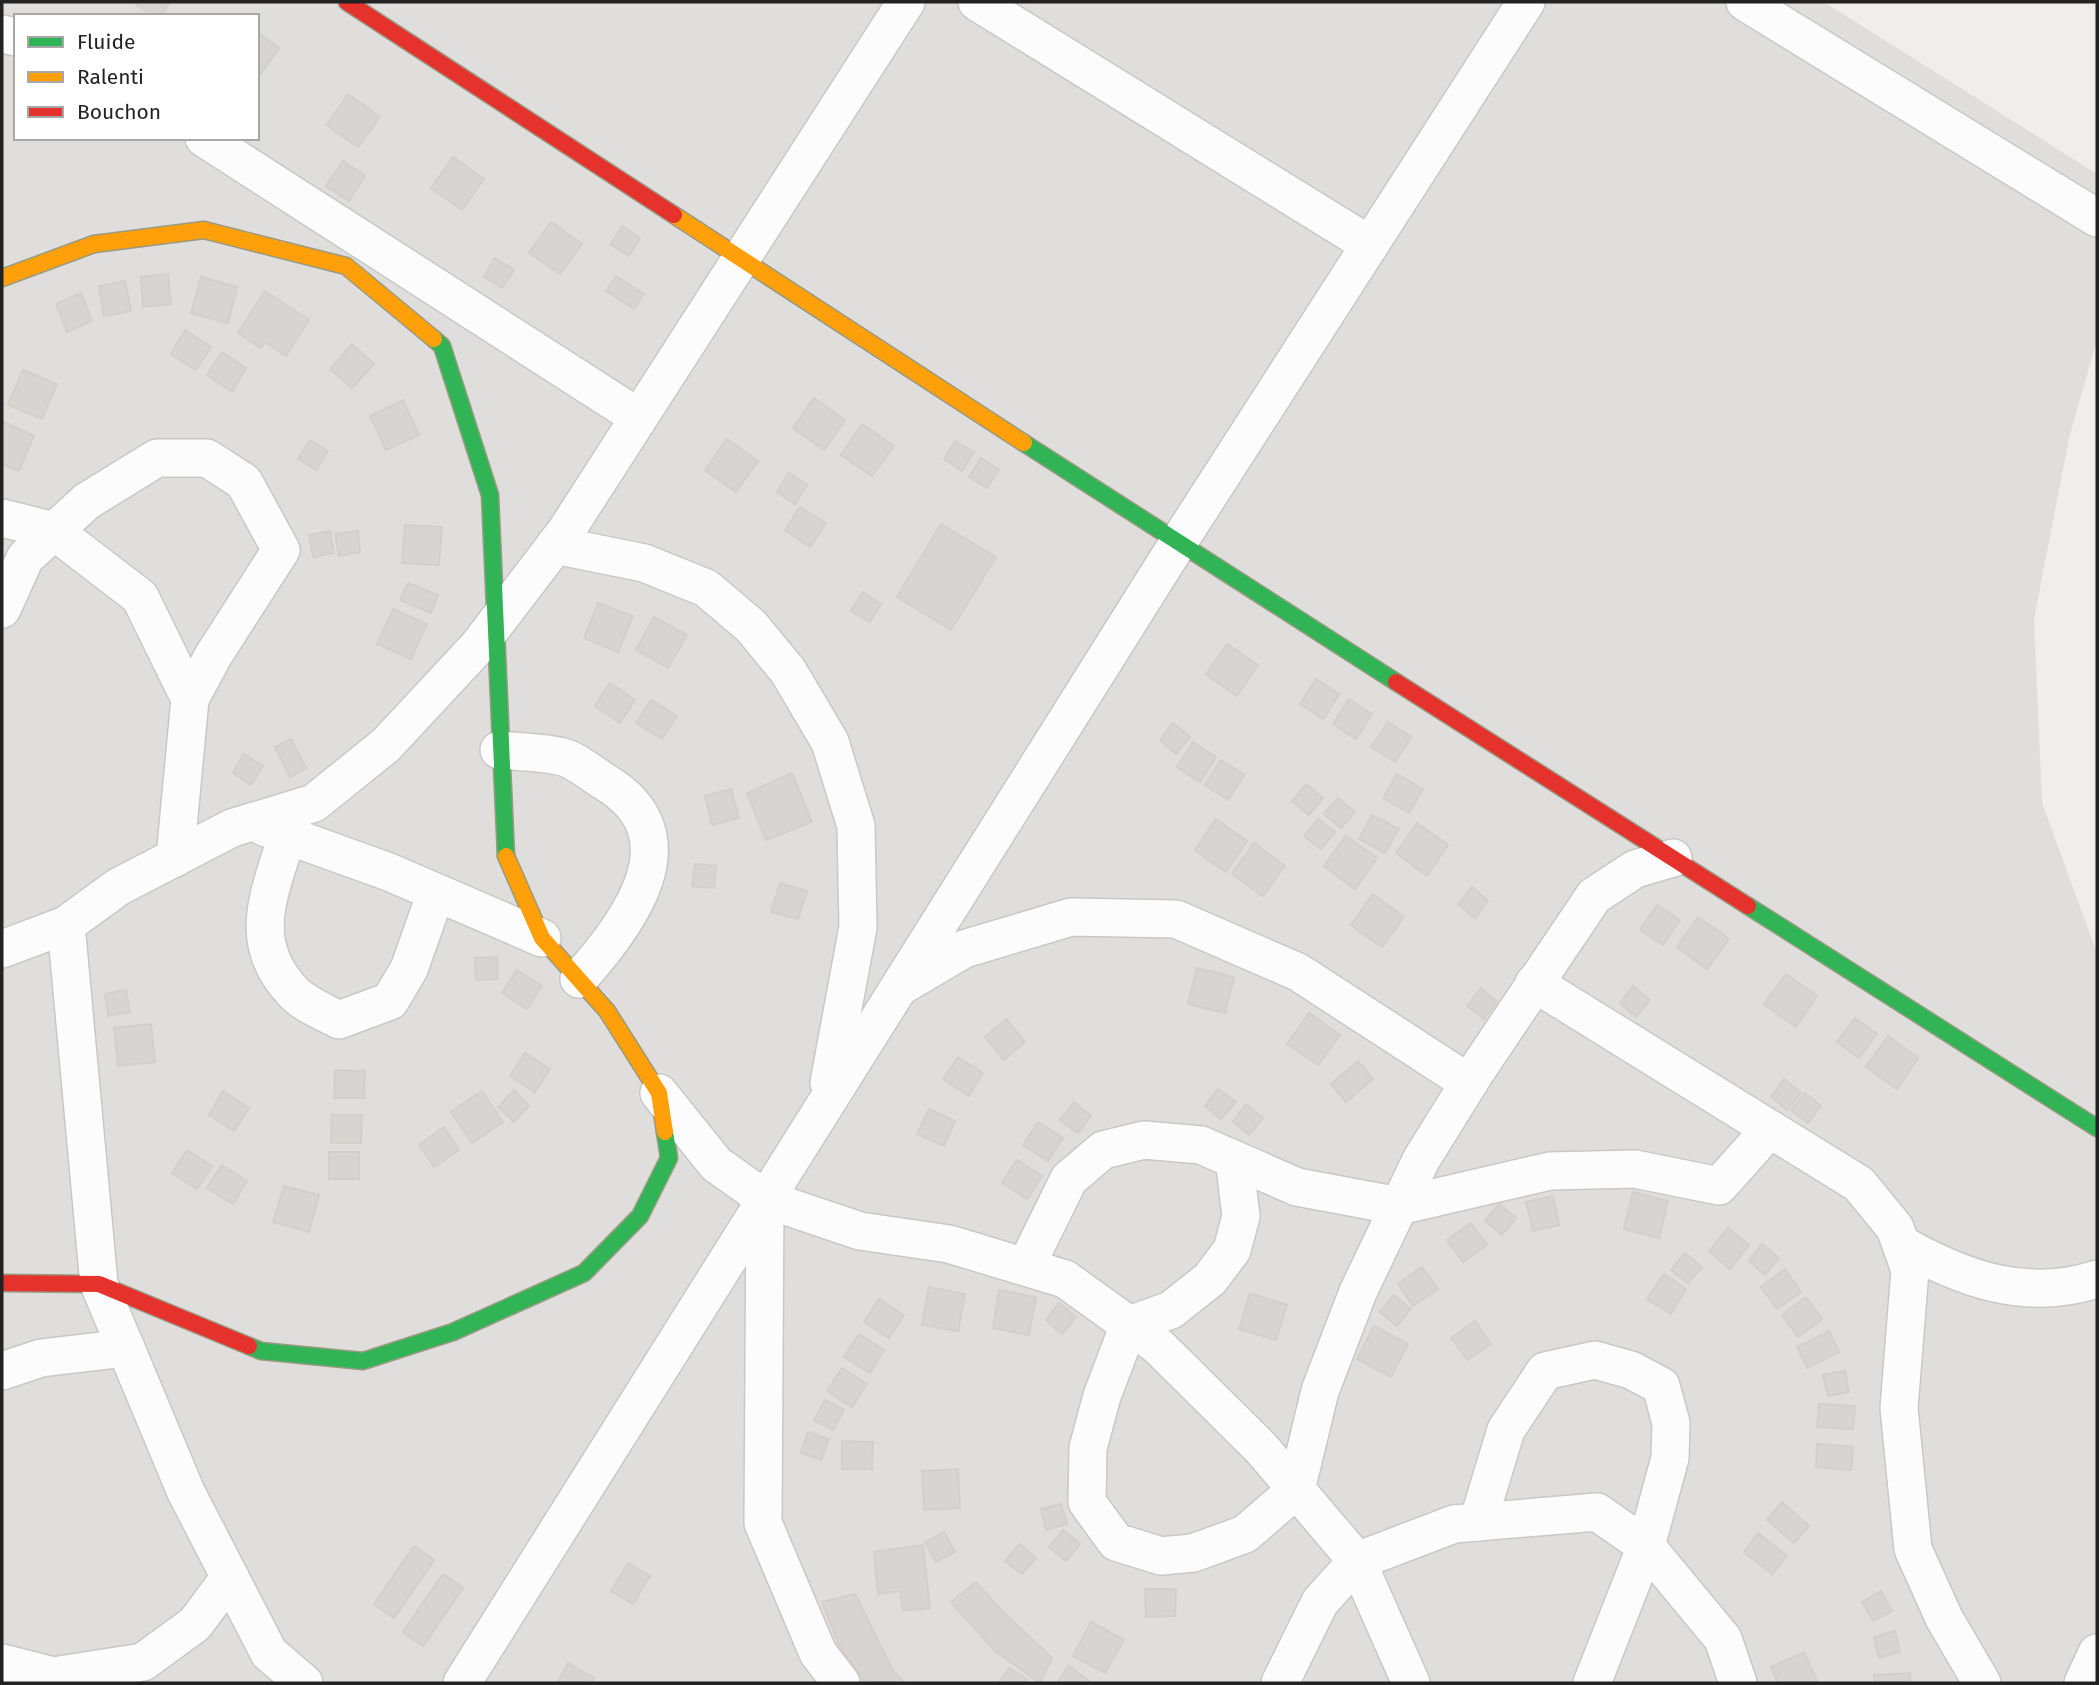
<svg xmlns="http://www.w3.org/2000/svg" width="2099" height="1685" font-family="'Fira Sans',sans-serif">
<rect width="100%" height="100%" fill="#f0eeeb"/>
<path fill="#dfdedc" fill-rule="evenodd" d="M2,2H1824L2097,174V340L2069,438L2034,619L2042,803L2097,953V1683H2ZM16,16H257V138H16Z"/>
<g fill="#d7d4d2" stroke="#d3d0cc" stroke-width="2">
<polygon points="133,2 170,2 161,16 153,16"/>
<polygon points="257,32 279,48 258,78 257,77"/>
<polygon points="348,94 380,117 358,147 327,125"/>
<polygon points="453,157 484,179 462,210 431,188"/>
<polygon points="343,161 365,176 349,201 326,186"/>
<polygon points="551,222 582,244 560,274 529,253"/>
<polygon points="622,226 640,238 629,256 611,245"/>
<polygon points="495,258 514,270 502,288 484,277"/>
<polygon points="168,274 171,304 143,307 141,277"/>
<polygon points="616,276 644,294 634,309 606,291"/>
<polygon points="201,277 237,287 228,323 191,313"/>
<polygon points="125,281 131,311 104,316 99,286"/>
<polygon points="265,291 309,320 286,356 265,342 261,348 238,333"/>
<polygon points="81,293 92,321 67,332 56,304"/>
<polygon points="185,330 211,347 196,370 171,354"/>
<polygon points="352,344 374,364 352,388 330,369"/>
<polygon points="222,352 246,368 232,392 207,375"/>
<polygon points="23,370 57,384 42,419 8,405"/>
<polygon points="814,398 845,420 824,450 793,428"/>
<polygon points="403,400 419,435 386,450 370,416"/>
<polygon points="2,421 34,436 19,471 2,464"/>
<polygon points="862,424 894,446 872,476 841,455"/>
<polygon points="727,439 758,461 736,492 705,470"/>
<polygon points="310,440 328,451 316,470 298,459"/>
<polygon points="955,441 974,452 962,471 944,459"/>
<polygon points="981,458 999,470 987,488 969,477"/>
<polygon points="789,473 807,485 795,504 777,492"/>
<polygon points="800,507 826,523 810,547 785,530"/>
<polygon points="941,524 996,557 951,630 897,597"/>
<polygon points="405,525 442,527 439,565 402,563"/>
<polygon points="330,531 334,553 313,557 309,535"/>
<polygon points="358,531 360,552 339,556 335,534"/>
<polygon points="408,583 438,595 431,613 400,600"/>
<polygon points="863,592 881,604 870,622 851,611"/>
<polygon points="598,603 633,616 618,652 584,638"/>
<polygon points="393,609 427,624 411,659 377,644"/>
<polygon points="654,617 687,635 668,668 636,650"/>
<polygon points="1227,644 1258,665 1237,696 1206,674"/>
<polygon points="1316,679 1339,694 1323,719 1300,704"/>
<polygon points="610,683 635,700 620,723 595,706"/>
<polygon points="1349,699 1372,714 1356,739 1333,724"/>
<polygon points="651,700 677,716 662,739 636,723"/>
<polygon points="1388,722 1411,737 1395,762 1371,747"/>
<polygon points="1173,723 1190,737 1176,754 1160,740"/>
<polygon points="291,739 306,768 290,777 275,747"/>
<polygon points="1193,742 1216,757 1200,782 1177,767"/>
<polygon points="244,754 263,766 251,785 233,773"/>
<polygon points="1221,760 1244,775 1228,800 1205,785"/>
<polygon points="792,773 812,822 766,840 747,793"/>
<polygon points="1397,774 1423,789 1409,813 1383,798"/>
<polygon points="1306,784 1323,798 1309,815 1292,801"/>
<polygon points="731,789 739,818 712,825 705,796"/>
<polygon points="1338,798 1355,812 1341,828 1324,814"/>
<polygon points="1372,815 1399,829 1385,853 1359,839"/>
<polygon points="1216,819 1247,841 1226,872 1195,850"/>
<polygon points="1318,819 1335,832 1321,849 1304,836"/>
<polygon points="1417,823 1448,845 1427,876 1396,853"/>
<polygon points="1346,836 1377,858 1355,889 1324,866"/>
<polygon points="1254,843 1285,866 1263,896 1232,874"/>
<polygon points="695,864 716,866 714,888 692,886"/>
<polygon points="780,883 807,891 798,919 771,912"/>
<polygon points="1472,887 1488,901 1475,918 1458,904"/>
<polygon points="1373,894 1404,917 1382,947 1351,925"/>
<polygon points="1657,905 1680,920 1663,945 1640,930"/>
<polygon points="1698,917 1729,939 1707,969 1677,947"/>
<polygon points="497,957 498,979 476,980 475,958"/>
<polygon points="1197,968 1234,977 1225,1013 1188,1004"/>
<polygon points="517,970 542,986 527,1009 502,993"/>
<polygon points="1786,974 1817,996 1796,1027 1764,1004"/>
<polygon points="1633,986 1650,1000 1636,1017 1620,1003"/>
<polygon points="1481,988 1497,1002 1484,1019 1467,1006"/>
<polygon points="126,990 130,1012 108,1016 105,994"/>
<polygon points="1309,1013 1340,1035 1318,1065 1287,1044"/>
<polygon points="1855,1018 1877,1034 1859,1058 1837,1042"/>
<polygon points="1006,1019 1025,1042 1004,1060 985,1037"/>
<polygon points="151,1024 155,1062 118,1066 114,1028"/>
<polygon points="1888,1036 1918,1058 1897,1089 1866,1067"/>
<polygon points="525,1053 550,1069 535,1092 510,1076"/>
<polygon points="958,1057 983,1073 969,1096 943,1079"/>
<polygon points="1358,1061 1373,1079 1346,1102 1331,1084"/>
<polygon points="335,1070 365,1071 364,1098 334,1098"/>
<polygon points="1784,1079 1801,1093 1787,1110 1771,1097"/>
<polygon points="1218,1089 1236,1102 1221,1119 1205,1106"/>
<polygon points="514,1090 529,1106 514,1122 498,1107"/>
<polygon points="223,1091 249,1108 234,1131 209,1115"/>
<polygon points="482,1091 503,1122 472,1143 451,1112"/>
<polygon points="1805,1093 1821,1106 1808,1123 1791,1110"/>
<polygon points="1074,1102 1091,1116 1078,1133 1060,1120"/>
<polygon points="1246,1104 1263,1118 1249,1135 1233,1121"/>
<polygon points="929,1109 955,1121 944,1146 917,1134"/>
<polygon points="332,1115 362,1115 361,1143 331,1143"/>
<polygon points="1038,1122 1063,1138 1048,1161 1023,1145"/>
<polygon points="444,1127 459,1150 434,1167 419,1145"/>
<polygon points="187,1150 212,1166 197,1189 172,1173"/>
<rect x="329" y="1152" width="30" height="27"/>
<polygon points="1017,1160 1042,1176 1027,1199 1002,1183"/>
<polygon points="222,1165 247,1181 233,1204 207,1188"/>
<polygon points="284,1186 319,1195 309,1232 273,1222"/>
<polygon points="1633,1192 1668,1201 1659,1238 1624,1229"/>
<polygon points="1553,1196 1559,1225 1533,1231 1526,1202"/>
<polygon points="1499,1204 1516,1218 1502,1235 1485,1221"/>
<polygon points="1471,1223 1487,1245 1463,1262 1447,1240"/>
<polygon points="1728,1228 1749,1245 1730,1269 1709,1251"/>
<polygon points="1762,1244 1779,1258 1765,1275 1749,1261"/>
<polygon points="1685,1253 1702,1267 1688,1283 1671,1270"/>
<polygon points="1422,1267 1438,1289 1413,1306 1398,1284"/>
<polygon points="1785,1269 1801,1292 1777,1309 1761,1287"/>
<polygon points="1664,1274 1686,1289 1671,1314 1647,1299"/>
<polygon points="929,1287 965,1294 958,1331 922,1325"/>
<polygon points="999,1290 1036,1297 1029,1335 993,1328"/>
<polygon points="1250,1293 1287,1305 1276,1340 1239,1329"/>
<polygon points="1394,1295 1411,1309 1397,1326 1380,1312"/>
<polygon points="1806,1297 1822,1319 1798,1337 1782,1315"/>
<polygon points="879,1299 904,1315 889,1338 864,1322"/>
<polygon points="1059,1303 1076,1317 1062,1334 1046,1320"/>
<polygon points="1475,1321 1491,1344 1467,1360 1451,1338"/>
<polygon points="1374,1326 1408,1344 1391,1377 1357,1359"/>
<polygon points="1829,1331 1839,1352 1807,1368 1797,1347"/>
<polygon points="859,1334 884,1350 870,1373 844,1357"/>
<polygon points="842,1368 867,1384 852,1407 827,1391"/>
<polygon points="1845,1371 1849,1392 1828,1396 1823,1375"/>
<polygon points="825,1400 844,1410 833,1430 814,1420"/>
<polygon points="1819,1404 1855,1406 1853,1429 1817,1427"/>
<polygon points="808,1432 829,1439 821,1460 801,1453"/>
<polygon points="842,1441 873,1442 872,1469 842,1469"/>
<polygon points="1817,1444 1853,1447 1851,1470 1816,1467"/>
<polygon points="958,1469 960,1508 924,1510 922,1471"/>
<polygon points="1782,1502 1809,1526 1794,1543 1767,1520"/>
<polygon points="1061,1504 1067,1524 1046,1530 1041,1509"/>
<polygon points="1063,1530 1080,1544 1066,1561 1049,1547"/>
<polygon points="944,1532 955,1552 936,1562 925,1543"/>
<polygon points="1758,1533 1787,1556 1772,1574 1744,1552"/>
<polygon points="1019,1544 1036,1558 1022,1574 1005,1561"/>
<polygon points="923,1545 930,1608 903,1611 900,1591 878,1594 874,1552"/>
<polygon points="414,1546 434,1560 394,1618 374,1604"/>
<polygon points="628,1563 650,1576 633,1604 611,1591"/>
<polygon points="443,1574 463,1588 423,1646 403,1632"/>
<polygon points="976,1582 1001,1610 1052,1658 1040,1683 994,1650 951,1602"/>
<polygon points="1145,1589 1176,1589 1175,1616 1146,1617"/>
<polygon points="1881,1591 1892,1611 1873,1621 1862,1602"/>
<polygon points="855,1594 893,1671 905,1683 865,1683 839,1645 822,1602"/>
<polygon points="1091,1622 1124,1640 1105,1673 1073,1656"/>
<polygon points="1895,1631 1900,1652 1879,1658 1874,1637"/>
<polygon points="1804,1652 1818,1683 1778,1683 1771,1667"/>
<polygon points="568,1663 594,1678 591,1683 557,1683"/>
<polygon points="1069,1666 1092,1683 1057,1683"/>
<polygon points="1009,1668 1027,1679 1025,1683 999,1683"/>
<polygon points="1910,1673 1911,1683 1875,1683 1874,1675"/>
</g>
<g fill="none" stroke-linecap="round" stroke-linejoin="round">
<defs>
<g id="street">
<polyline points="977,2 1370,245"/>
<polyline points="1745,2 2097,218"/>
<polyline points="2,34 16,37"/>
<polyline points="204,138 638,417"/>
<polyline points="2,518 54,531 140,597 190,699"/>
<polyline points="555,545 644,563 706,588 751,626 788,671 830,742 856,826 858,927 829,1083"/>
<polyline points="2,609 25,558 87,501 157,458 207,458 244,482 281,550 213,656 190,699 175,858"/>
<path d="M499,750C520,752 544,752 563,757C577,761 592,774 605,782C695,836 628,924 579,979"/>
<polyline points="264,827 389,872 542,938"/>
<path d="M287,836C270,893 245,941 293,992C304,1004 324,1012 339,1020L390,1001L409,969L436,893"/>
<polyline points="66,925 99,1284 186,1492 269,1653 304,1683"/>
<polyline points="2,949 66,925 118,887 232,828 314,803 386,745 479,645 566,531 906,2"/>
<polyline points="1534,983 1859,1184 1895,1228 1910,1270 1899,1408 1913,1549 1944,1618 1982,1683"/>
<polyline points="903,985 964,949 1071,917 1176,919 1298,972 1469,1083"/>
<polyline points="659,1093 716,1164 765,1199 860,1231 949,1244 1065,1279 1158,1346 1261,1448 1357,1561 1411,1683"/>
<polyline points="1234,1159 1241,1216 1232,1250 1210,1279 1171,1310 1129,1325 1102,1396 1088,1448 1087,1502 1116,1542 1161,1556 1193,1553 1245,1534 1296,1490 1320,1391 1358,1292 1421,1160 1475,1073 1594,896 1635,869 1673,858"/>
<polyline points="765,1200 763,1523 818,1653 841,1683"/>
<path d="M1901,1244C1963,1279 2026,1302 2097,1279"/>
<polyline points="1026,1266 1069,1179 1103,1150 1144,1140 1201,1145 1297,1187 1399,1206 1550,1171 1635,1169 1719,1186 1770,1129"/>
<polyline points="2,1371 41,1358 126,1348"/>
<polyline points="1478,1522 1506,1430 1545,1371 1595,1360 1631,1370 1661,1386 1671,1423 1670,1458 1646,1546 1592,1683"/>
<polyline points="2,1663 53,1676 143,1662 195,1624 230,1577"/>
<polyline points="462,1683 1178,543 1526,2"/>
<polyline points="1280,1683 1320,1602 1357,1561 1454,1524 1597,1512 1646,1546 1723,1639 1738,1683"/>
<polyline points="2083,1683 2097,1653"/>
</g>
<g id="fast">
<polyline points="434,339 442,346 490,495 506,856"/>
<polyline points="1024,443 1396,682"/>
<polyline points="1748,906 2097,1128"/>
<polyline points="249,1346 261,1351 363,1361 453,1332 584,1273 640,1216 669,1158 665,1132"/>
</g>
<g id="slow">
<polyline points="674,215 1024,443"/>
<polyline points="2,278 94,244 204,230 346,266 434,339"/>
<polyline points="506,856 542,938 607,1011 659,1093 665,1132"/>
</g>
<g id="jam">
<polyline points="347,2 674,215"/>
<polyline points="1396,682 1748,906"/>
<polyline points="2,1283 99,1284 249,1346"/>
</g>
</defs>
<use href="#street" stroke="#c9c8c7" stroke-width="40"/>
<use href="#fast" stroke="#999a82" stroke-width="19"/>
<use href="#slow" stroke="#999a82" stroke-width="19"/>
<use href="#jam" stroke="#999a82" stroke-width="19"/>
<use href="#street" stroke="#fdfcfc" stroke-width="37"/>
<use href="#fast" stroke="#30b455" stroke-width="16"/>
<use href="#slow" stroke="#ff9f0a" stroke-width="16"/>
<use href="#jam" stroke="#e5322d" stroke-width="16"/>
</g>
<rect width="2099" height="1685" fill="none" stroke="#222222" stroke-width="7"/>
<rect x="14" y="14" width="245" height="126" fill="#ffffff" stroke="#a7a7a7" stroke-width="2"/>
<rect x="28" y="37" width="35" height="10" fill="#30b455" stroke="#a7a7a7" stroke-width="2"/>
<text x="77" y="49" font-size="21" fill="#222222">Fluide</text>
<rect x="28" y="72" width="35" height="10" fill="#ff9f0a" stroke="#a7a7a7" stroke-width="2"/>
<text x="77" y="84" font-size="21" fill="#222222">Ralenti</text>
<rect x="28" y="107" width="35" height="10" fill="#e5322d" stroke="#a7a7a7" stroke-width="2"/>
<text x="77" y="119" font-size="21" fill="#222222">Bouchon</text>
</svg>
